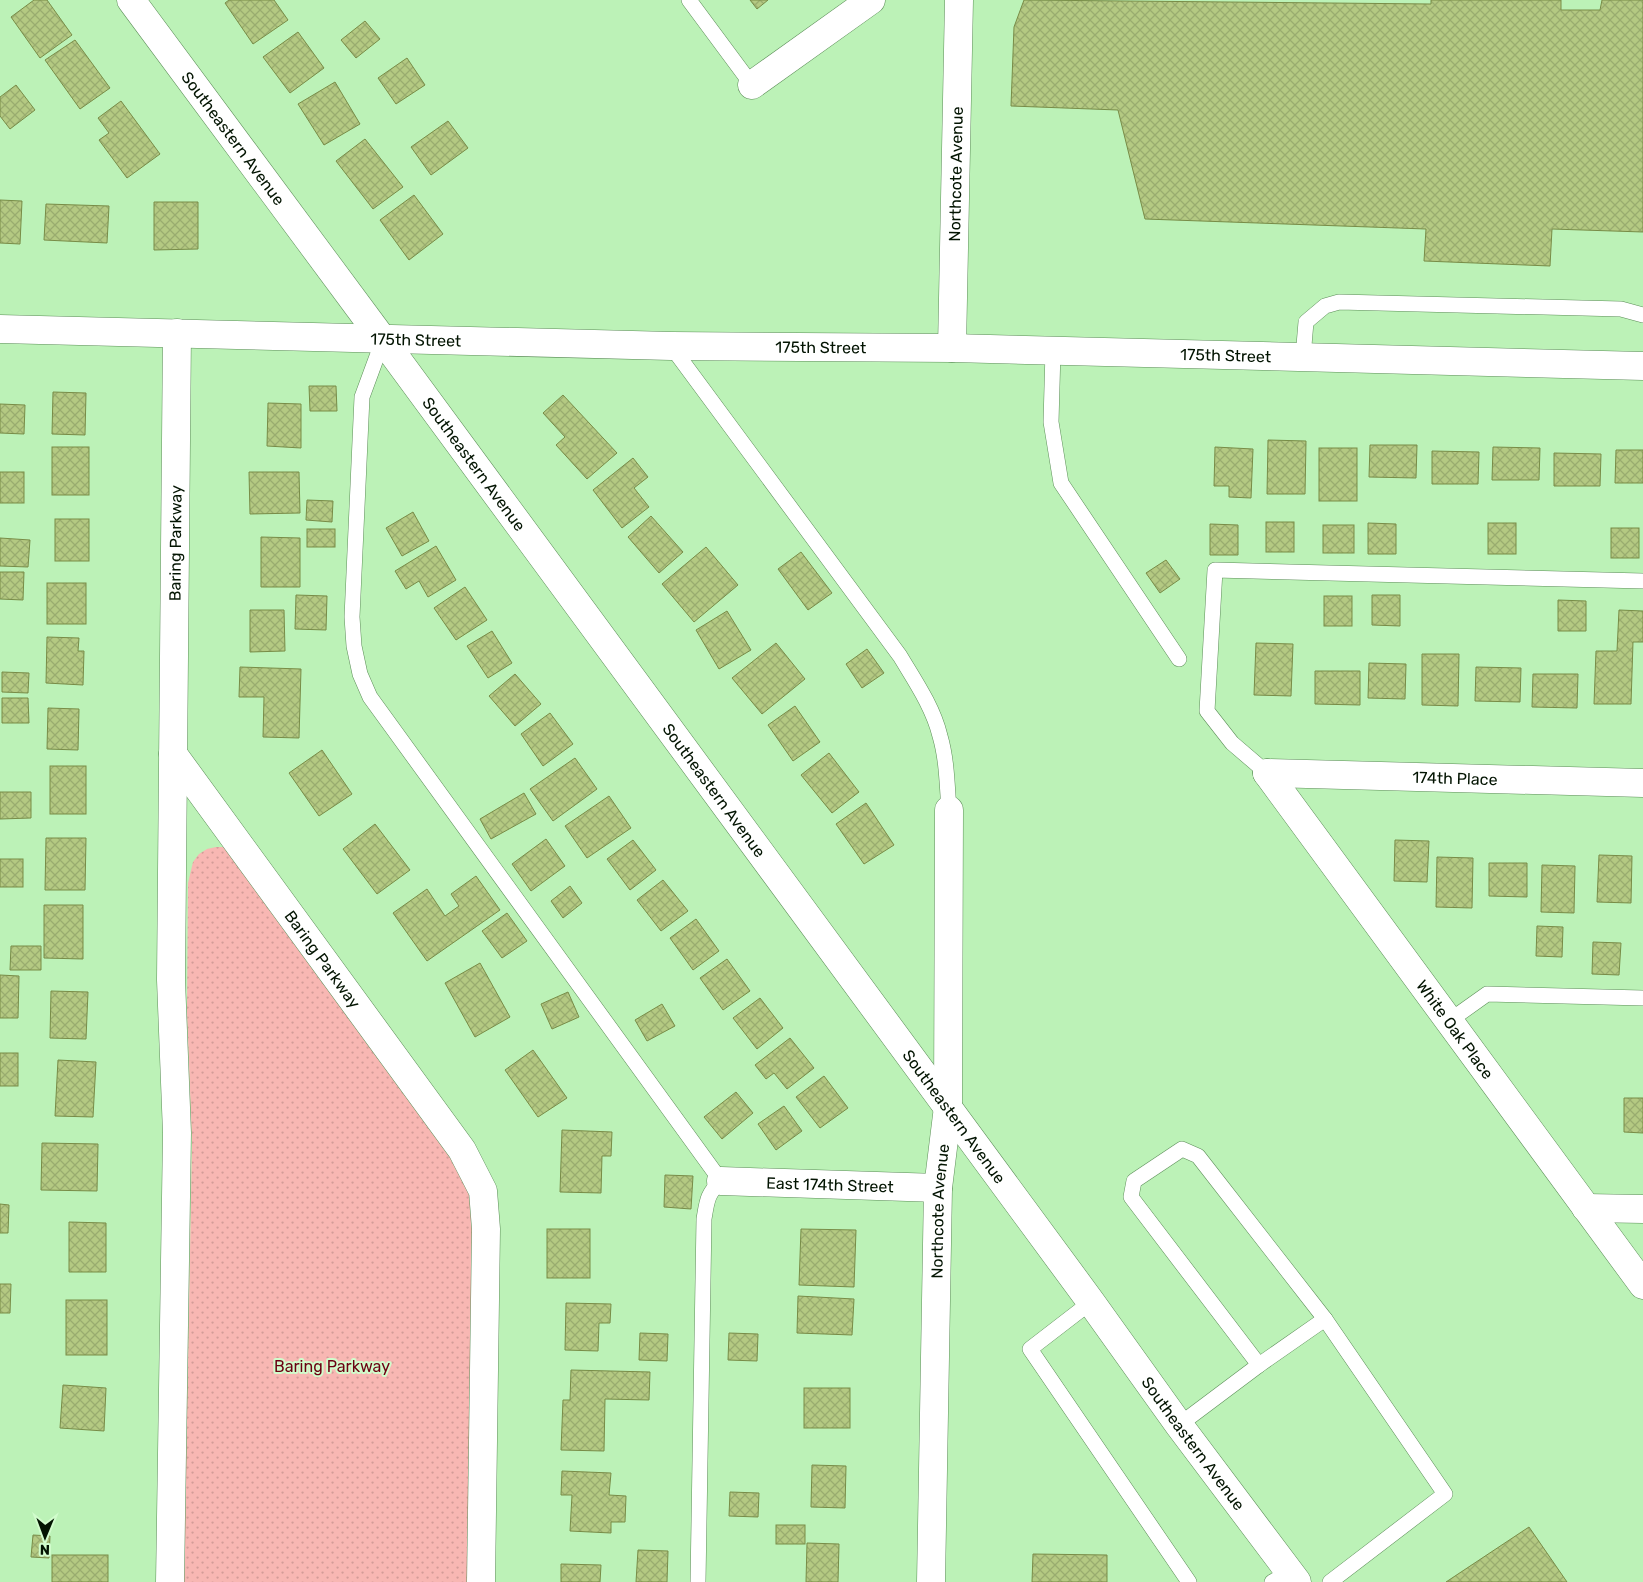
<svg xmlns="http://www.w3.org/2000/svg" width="1643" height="1582" font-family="Rubik,sans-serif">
<defs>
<pattern id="green-dots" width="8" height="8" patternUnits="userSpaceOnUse" patternTransform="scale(1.25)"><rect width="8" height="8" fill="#f8b7b3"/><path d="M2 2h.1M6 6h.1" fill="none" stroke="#d39c98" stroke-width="1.8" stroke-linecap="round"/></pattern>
<pattern id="building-cross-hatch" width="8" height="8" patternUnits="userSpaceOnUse" patternTransform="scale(1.25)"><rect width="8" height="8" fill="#b4c982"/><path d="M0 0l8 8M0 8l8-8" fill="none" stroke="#99ac6f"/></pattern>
</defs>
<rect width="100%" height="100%" fill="#bcf2b7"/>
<polygon fill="url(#green-dots)" points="216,847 224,847 230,850 451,1148 476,1203 472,1582 184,1582 192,1142 187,1013 188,883 193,862 199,854 207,849"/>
<g fill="url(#building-cross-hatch)" stroke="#788c47">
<polygon points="34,0 47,0 72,35 40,58 11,17"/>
<polygon points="229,0 274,0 288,20 253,44 225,3"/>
<polygon points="750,0 768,0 757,9"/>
<polygon points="1024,0 1431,4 1431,0 1561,0 1561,10 1600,10 1602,0 1643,0 1643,232 1552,229 1550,266 1424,261 1426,229 1145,219 1118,110 1011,106 1014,27"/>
<polygon points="365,21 380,39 356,58 341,40"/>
<polygon points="298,32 324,68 290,93 263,57"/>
<polygon points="75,40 110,88 80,109 45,60"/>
<polygon points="407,58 425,85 396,104 378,78"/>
<polygon points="335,82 360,124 324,145 298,104"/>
<polygon points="16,85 35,110 10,129 0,116 0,97"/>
<polygon points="121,101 160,154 127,178 99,140 109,133 98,118"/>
<polygon points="448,121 468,148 431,175 411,147"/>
<polygon points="365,139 403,187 373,209 336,161"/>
<polygon points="414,195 443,234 409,260 380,220"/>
<polygon points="0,200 22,201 20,244 0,243"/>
<polygon points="154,202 198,202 198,249 154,250"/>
<polygon points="46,204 109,206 107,243 44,240"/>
<polygon points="309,386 336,386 337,411 310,411"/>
<polygon points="53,392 86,393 85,435 52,434"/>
<polygon points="563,395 617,453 587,479 556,445 565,437 543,413"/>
<polygon points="268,403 301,404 301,448 267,446"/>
<polygon points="0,404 25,405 24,434 0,433"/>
<polygon points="1268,440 1306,441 1305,494 1267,494"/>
<polygon points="1370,445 1417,445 1416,478 1369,477"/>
<rect x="52" y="447" width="37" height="48"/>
<polygon points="1215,447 1253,449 1251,498 1229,497 1229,486 1214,486"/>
<polygon points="1493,447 1540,448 1539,480 1492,480"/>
<rect x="1319" y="448" width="38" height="53"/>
<polygon points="1616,450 1643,450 1643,483 1615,483"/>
<polygon points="1432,451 1479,452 1478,484 1432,484"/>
<polygon points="1554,453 1601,454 1600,486 1554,486"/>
<polygon points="633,458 648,477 634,488 649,507 622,528 593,490"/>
<rect x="0" y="472" width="24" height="31"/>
<polygon points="249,472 299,472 300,513 250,514"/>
<polygon points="307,500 333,501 332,522 306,520"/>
<polygon points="413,512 429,541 402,556 386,528"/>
<polygon points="651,516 683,552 659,573 628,537"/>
<rect x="55" y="519" width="34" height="42"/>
<rect x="1266" y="522" width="28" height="30"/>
<polygon points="1368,523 1396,524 1396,554 1368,554"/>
<rect x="1488" y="523" width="28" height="31"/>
<polygon points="1210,524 1238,525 1238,555 1210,555"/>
<rect x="1323" y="525" width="31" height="28"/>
<rect x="1611" y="528" width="28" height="30"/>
<rect x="307" y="529" width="28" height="18"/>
<polygon points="261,537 300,538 300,587 261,587"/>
<polygon points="0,538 30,540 28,567 0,566"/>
<polygon points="436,546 456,580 428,597 419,581 406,589 395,571"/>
<polygon points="706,547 738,585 694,622 662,584"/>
<polygon points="801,552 832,593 808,610 778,569"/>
<polygon points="1166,560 1180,579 1160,593 1146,573"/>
<polygon points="0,572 24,572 23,600 0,599"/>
<rect x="47" y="583" width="39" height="41"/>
<polygon points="465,587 487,620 456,640 434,608"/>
<polygon points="296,595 327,596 326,630 295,629"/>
<polygon points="1372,595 1400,595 1400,626 1372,625"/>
<rect x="1324" y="596" width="28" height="30"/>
<polygon points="1558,600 1586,601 1586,631 1558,631"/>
<polygon points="250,610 284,610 285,651 250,652"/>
<polygon points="1619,610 1643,611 1643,642 1633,642 1631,704 1594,704 1596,651 1617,651"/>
<polygon points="727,611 751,650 719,669 696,630"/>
<polygon points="492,631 512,663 488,678 467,646"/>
<polygon points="47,637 79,638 78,651 84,651 83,685 46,683"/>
<polygon points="776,643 805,679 762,714 732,678"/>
<polygon points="1256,643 1293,644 1291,696 1254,695"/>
<polygon points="867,649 884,673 862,688 846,664"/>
<polygon points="1422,654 1459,654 1458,706 1422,705"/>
<polygon points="1369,663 1406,664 1405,699 1368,698"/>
<polygon points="240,667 301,669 299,738 263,737 264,697 239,697"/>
<polygon points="1476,667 1521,668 1520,702 1475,701"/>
<polygon points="1315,671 1360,671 1360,705 1315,704"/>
<polygon points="2,672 29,673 28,693 2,692"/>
<polygon points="515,674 541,704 515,726 489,696"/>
<polygon points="1533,674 1578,674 1577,708 1532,707"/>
<polygon points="2,698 28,698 29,723 2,723"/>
<polygon points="795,706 820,742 793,761 768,725"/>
<polygon points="48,708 79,709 78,750 47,749"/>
<polygon points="550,713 573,744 543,766 521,734"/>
<polygon points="322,750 352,794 319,816 289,773"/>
<polygon points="829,753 859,792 832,813 801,775"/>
<polygon points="575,758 597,789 553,821 530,789"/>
<rect x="50" y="766" width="36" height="48"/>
<polygon points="0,792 31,792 31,818 0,819"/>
<polygon points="524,793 536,814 491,839 480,819"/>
<polygon points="609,796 631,828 587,858 565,826"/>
<polygon points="866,803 894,845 864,864 836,824"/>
<polygon points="375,824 410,870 377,894 343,849"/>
<polygon points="46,838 86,838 85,890 45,890"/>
<polygon points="546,839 565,866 531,891 512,864"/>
<polygon points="633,840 656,870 630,890 607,859"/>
<polygon points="1395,840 1429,841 1427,882 1394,881"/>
<polygon points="1599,855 1632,856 1631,903 1597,902"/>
<polygon points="1437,857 1473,858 1472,908 1436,907"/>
<rect x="0" y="859" width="23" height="28"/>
<polygon points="1489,863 1527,863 1527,897 1489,896"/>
<polygon points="1542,865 1575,866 1574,913 1541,912"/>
<polygon points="476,876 500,910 427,961 393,913 427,889 445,916 459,906 451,894"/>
<polygon points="663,880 688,911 661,931 637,900"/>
<polygon points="570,886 582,903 563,918 551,901"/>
<polygon points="44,905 83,905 83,959 44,958"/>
<polygon points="507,913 527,941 502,958 482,931"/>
<polygon points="696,919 719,951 693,970 670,938"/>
<polygon points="1537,926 1563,927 1562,957 1536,956"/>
<polygon points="1593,942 1621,943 1619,975 1592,974"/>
<polygon points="11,946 41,946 41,970 10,970"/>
<polygon points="727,959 750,991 723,1010 700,978"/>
<polygon points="480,963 510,1017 475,1037 445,983"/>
<polygon points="0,975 19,976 18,1018 0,1018"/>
<polygon points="51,991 88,992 86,1039 50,1038"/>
<polygon points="568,992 579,1017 552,1029 541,1004"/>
<polygon points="760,998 783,1028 757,1049 733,1018"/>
<polygon points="662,1004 675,1026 647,1041 635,1020"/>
<polygon points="790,1038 814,1068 787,1089 774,1073 766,1079 755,1065"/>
<polygon points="533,1050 567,1098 538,1117 505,1070"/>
<rect x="0" y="1053" width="18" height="33"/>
<polygon points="58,1060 96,1062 93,1117 55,1116"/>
<polygon points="824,1076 848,1108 820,1128 796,1097"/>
<polygon points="736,1092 753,1113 722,1139 704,1117"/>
<polygon points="1624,1098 1643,1098 1643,1133 1624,1132"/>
<polygon points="784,1106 802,1131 776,1150 758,1124"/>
<polygon points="562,1130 612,1132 611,1156 602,1156 601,1193 560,1192"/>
<polygon points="42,1143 98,1144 97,1191 41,1190"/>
<polygon points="665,1175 693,1176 691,1209 664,1207"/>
<polygon points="0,1204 9,1205 8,1233 0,1233"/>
<polygon points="69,1222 106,1223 106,1272 69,1272"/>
<rect x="547" y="1229" width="43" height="49"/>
<polygon points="801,1229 856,1230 854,1287 799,1285"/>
<polygon points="0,1284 11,1284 10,1313 0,1313"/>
<polygon points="798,1296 854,1299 852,1335 797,1333"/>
<rect x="66" y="1300" width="41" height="55"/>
<polygon points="566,1303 611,1304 610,1323 599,1323 598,1351 565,1350"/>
<polygon points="640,1333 668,1334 667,1361 639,1360"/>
<polygon points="729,1333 758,1334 757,1361 728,1360"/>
<polygon points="571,1370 650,1372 649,1400 605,1399 604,1451 561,1450 563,1400 570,1400"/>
<polygon points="63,1385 106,1388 104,1431 60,1428"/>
<rect x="804" y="1388" width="46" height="40"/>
<polygon points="812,1465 846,1466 845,1508 811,1507"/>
<polygon points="562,1471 611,1473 609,1495 626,1496 625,1522 611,1522 611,1533 570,1531 572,1495 561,1495"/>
<polygon points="730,1492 759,1493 758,1517 729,1516"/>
<rect x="776" y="1525" width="29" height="19"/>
<polygon points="1529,1527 1567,1582 1446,1582"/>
<polygon points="33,1535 50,1536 49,1558 31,1557"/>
<polygon points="807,1543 839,1544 838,1582 806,1582"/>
<polygon points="638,1550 668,1551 667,1582 636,1582"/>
<polygon points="1033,1554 1107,1555 1107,1582 1032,1582"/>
<rect x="52" y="1555" width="56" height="27"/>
<polygon points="561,1564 601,1565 600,1582 561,1582"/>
</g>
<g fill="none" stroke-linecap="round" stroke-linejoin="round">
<defs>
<g id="service">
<polyline points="689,0 752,85"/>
<path d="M383,340L362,397L352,617L354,646L360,674L370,697L721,1181C707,1194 707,1201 704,1219L698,1582"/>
<path d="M671,346L900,656C915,681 933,707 940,736C947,760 947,785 949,810"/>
<polyline points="1053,351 1051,422 1061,483 1179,659"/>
<polyline points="1303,357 1306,322 1325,306 1339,302 1621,309 1643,315"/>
<polyline points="1267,773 1232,743 1207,711 1215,570 1643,581"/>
<polyline points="1449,1021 1487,994 1643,998"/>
<polyline points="1091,1302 1030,1349 1189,1582"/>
<polyline points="1259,1365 1131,1197 1134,1181 1182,1149 1198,1156 1325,1319"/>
<polyline points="1179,1425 1259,1365 1325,1319 1445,1494 1330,1582"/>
<polyline points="1272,1582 1290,1572"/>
</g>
<g id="minor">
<path id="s1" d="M131,0L383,340"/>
<polyline points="752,85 871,0"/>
<path id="s2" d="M952,348L959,0"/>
<path id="s3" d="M173,754L462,1150L483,1191L486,1229L481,1582"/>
<path id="s4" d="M1267,773L1643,1285"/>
<path id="s5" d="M1267,773L1643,783"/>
<path id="s6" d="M721,1181L938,1188"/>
<polyline points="1586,1208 1643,1209"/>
<path id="s7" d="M170,1582L177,1133L171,980L177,333"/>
<path id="s8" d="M931,1582L938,1188L948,1107L949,810"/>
</g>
<g id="tertiary">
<path id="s9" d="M0,329L671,346L952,348L1643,366"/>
<path id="s10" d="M383,340L1091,1302L1179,1425L1297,1582"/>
</g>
</defs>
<use href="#service" stroke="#5c8e58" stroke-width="16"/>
<use href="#minor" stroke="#5c8e58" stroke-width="29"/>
<use href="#tertiary" stroke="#5c8e58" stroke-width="29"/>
<use href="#service" stroke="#fff" stroke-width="15"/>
<use href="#minor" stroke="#fff" stroke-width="28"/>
<use href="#tertiary" stroke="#fff" stroke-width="28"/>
</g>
<g text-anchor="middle" stroke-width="4" stroke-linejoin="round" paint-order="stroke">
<g font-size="16" fill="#031402" stroke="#d1fccc">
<text dy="6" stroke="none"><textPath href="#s1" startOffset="172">Southeastern Avenue</textPath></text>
<text dy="6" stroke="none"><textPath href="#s2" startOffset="174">Northcote Avenue</textPath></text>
<text dy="6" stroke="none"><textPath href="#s9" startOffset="416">175th Street</textPath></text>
<text dy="6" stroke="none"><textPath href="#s9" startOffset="821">175th Street</textPath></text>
<text dy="6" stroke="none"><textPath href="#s9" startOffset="1226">175th Street</textPath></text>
<text dy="6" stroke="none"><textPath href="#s10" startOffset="154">Southeastern Avenue</textPath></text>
<text dy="6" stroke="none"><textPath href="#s7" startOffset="1039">Baring Parkway</textPath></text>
<text dy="6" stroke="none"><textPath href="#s5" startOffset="188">174th Place</textPath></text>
<text dy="6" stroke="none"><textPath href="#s10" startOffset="559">Southeastern Avenue</textPath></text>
<text dy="6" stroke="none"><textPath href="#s3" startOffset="254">Baring Parkway</textPath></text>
<text dy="6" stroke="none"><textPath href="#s4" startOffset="318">White Oak Place</textPath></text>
<text dy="6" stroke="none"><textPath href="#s10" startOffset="964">Southeastern Avenue</textPath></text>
<text dy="6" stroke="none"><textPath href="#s6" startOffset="109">East 174th Street</textPath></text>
<text dy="6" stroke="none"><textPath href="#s8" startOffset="371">Northcote Avenue</textPath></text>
<text dy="6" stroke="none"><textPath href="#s10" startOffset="1369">Southeastern Avenue</textPath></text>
</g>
<g font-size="16" fill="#6b0012" stroke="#d1fccc">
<text x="332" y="1372">Baring Parkway</text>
</g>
</g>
<g transform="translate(45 1537) rotate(181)" stroke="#d1fccc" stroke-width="4" paint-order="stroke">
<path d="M0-4L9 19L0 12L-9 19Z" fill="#031402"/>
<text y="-8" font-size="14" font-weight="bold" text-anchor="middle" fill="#031402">N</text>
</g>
</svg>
